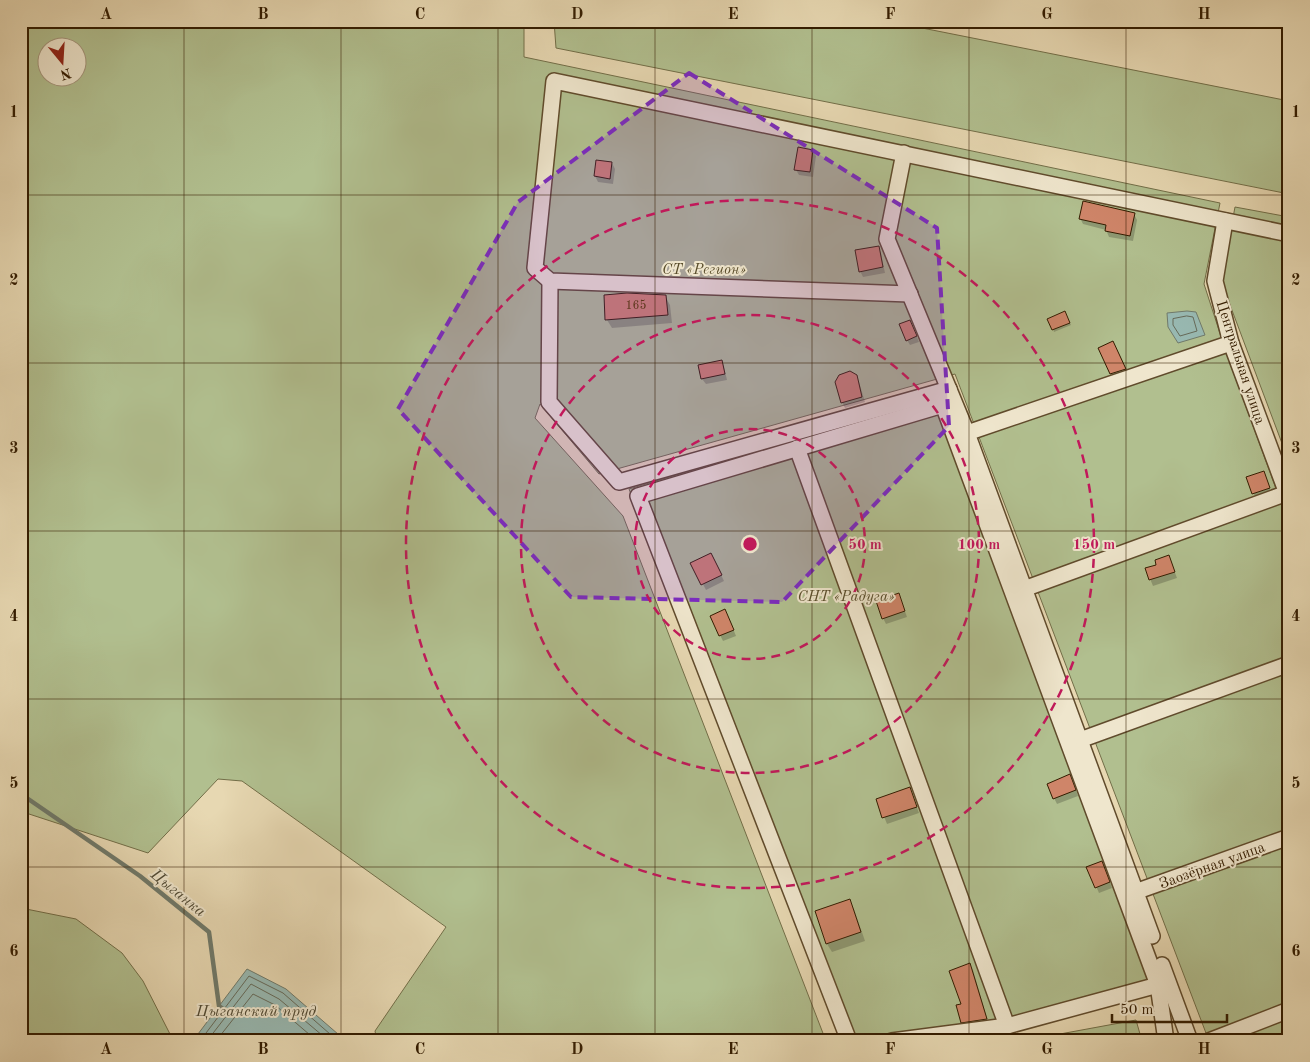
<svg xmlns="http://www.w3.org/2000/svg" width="1310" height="1062" font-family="'Old Standard TT',serif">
<rect width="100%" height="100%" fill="#e7d8b2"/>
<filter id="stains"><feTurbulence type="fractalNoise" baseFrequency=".004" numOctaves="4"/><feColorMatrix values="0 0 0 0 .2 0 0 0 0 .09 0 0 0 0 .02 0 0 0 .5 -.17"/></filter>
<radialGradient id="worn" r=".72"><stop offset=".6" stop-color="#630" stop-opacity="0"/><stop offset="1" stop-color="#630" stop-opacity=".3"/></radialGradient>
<g fill="#b1bf8f" stroke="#726e48" fill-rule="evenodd">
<path d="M21,21H524V57L1220,203L1204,284L1227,355L1289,524V1041H1209L955,374L599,474L540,404L535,418L623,516L826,1041H377L375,1031L446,927L242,781L218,779L148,853L26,813L21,810ZM48,48H78V78H48Z"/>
<polygon points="554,21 887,21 1289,101 1289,194 556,48"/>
<polygon points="1235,207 1289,217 1289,462 1221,281"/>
<polygon points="946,395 1165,991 1009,1032 955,1041 842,1041 629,489"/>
<polygon points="21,908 76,919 122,953 143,981 171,1036 175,1041 21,1041"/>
<polygon points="1136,1020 1142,1041 1022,1041"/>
</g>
<g fill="#98b9b2" stroke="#707a6b">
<polygon points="1187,311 1196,312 1205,335 1178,343 1168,327 1167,313"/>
<polygon points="247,969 286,989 346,1041 196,1041 195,1038"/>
</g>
<g fill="#0003">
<polygon points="812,151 816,156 813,177 799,175 796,170"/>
<polygon points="612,163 615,169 613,184 598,182 595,176"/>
<polygon points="1134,214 1137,220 1133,241 1109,237 1106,230 1083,224 1080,218"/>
<polygon points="878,247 881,253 885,273 863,277 860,271"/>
<polygon points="665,296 670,305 672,323 612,328 607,320"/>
<polygon points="1066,315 1071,325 1054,332 1049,319"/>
<polygon points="913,327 919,342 910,345 907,340"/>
<polygon points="1116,348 1128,375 1115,379 1100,349"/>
<polygon points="721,361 724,367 727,380 706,384 702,379"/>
<polygon points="856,376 859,382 865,402 845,408 842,402"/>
<polygon points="1264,472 1272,494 1256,499 1248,478"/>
<polygon points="1169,557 1177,578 1153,586 1146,569 1158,565"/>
<polygon points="714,560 724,581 706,590 692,563"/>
<polygon points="901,600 907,617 886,624 883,618"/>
<polygon points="728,616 736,636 723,641 711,617"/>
<polygon points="1073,781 1078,796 1057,804 1054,798"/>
<polygon points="910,789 919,813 887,824 877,799"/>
<polygon points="1289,848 1289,864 1287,865 1282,851"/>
<polygon points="1088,868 1105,868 1112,888 1099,893"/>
<polygon points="849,900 854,909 865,941 832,952 827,944 816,912"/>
<polygon points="970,965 973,970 989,1025 966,1028 962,1022 963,1004"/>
</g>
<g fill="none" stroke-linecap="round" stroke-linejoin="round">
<g stroke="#666a59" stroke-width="1">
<polygon points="1187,316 1193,317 1197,331 1180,336 1173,325 1173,319"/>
<polyline points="200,1041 249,976 283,993 338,1041"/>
<polyline points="207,1041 251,984 279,999 329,1041"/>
<polyline points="216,1041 253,994 275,1005 317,1041"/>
</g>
<polyline stroke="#707a6b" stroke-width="4.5" points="21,794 140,876 209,932 219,1006 223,1009"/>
</g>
<g fill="#cf8569" stroke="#331c00">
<polygon points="798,147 813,150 810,172 794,170"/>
<polygon points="596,160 612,162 610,179 594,176"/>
<polygon points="1083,201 1135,213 1130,236 1105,231 1106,225 1079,219"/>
<polygon points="879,246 883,267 859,272 855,250"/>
<polygon points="627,293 666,295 668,315 605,320 604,295"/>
<polygon points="1065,311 1070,323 1052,330 1047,319"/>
<polygon points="910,320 917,336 906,341 899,324"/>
<polygon points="1113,341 1126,369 1110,374 1098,348"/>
<polygon points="722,360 725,374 701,379 698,365"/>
<polygon points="850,371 857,375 862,397 841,403 835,382 839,375"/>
<polygon points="1264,471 1270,488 1252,494 1246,477"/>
<polygon points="711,553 722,575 701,585 690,563"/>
<polygon points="1169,555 1175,572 1149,580 1145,568 1156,565 1155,560"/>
<polygon points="899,593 905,611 882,619 876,601"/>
<polygon points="725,609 734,630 719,636 710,616"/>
<polygon points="1070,774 1076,790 1053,799 1047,784"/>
<polygon points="910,787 917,807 882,818 876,799"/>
<polygon points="1102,861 1110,882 1095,888 1086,867"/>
<polygon points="850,899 861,932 826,944 815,911"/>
<polygon points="970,963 987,1019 961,1023 956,1005 961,1004 949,971"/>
</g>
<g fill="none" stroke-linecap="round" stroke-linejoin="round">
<defs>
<g id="minor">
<polyline points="904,153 887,239 967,433 1231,343"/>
<polyline points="1225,221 1215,281 1231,343 1289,499"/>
<polyline points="550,281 549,402 619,482 949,389"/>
<polyline points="910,294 550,281 535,268 554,81 1289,234"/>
<polyline points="967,433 1152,936"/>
<polyline points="797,448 1007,1026"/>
<polyline points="1024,589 1287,493"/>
<polyline points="1080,740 1289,664"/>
<polyline points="1135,892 1289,837"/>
<polyline points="1162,965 1190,1041"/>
<polyline points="849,1041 638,496 943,405 1158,985 1166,1041"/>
<polyline points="892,1041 1007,1026 1158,985"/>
<polyline points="1209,1041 1289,1010"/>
</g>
</defs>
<use href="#minor" stroke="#604b2c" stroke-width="18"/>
<use href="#minor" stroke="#efe6cd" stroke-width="15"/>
</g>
<path fill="#7b2cbf" fill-opacity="0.2" stroke="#7b2cbf" stroke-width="4" stroke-dasharray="10 6" stroke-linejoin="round" d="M689,73L937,228L949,426L782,602L571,597L398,409L518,202Z"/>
<path fill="none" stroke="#331c00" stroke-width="1" stroke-opacity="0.55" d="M184,21V1041M341,21V1041M498,21V1041M655,21V1041M812,21V1041M969,21V1041M1126,21V1041M21,195H1289M21,363H1289M21,531H1289M21,699H1289M21,867H1289"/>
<g fill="none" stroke="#c2185b" stroke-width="2.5" stroke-dasharray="9 6">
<circle cx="750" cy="544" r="115"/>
<circle cx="750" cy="544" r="229"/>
<circle cx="750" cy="544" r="344"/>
</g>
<g text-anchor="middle" stroke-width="4" stroke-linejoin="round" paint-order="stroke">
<g font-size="12" fill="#5a361a">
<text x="636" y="309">165</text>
</g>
<g font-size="15" font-style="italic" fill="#594d2b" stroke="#efe6cd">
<text x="704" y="274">СТ «Регион»</text>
<text x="846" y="601">СНТ «Радуга»</text>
</g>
<g font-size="15" fill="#331c00" stroke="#efe6cd">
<text transform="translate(1241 362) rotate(72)" y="5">Центральная улица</text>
<text transform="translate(1212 865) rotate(-20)" y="5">Заозёрная улица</text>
</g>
<g font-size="16" font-style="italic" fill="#514b35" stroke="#efe6cd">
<text transform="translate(179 892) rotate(39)" y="6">Цыганка</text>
<text x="256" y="1016">Цыганский пруд</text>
</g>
</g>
<circle cx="750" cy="544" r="8" fill="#c2185b" stroke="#efe6cd" stroke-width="2.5"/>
<g font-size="15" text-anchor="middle" font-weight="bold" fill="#c2185b" stroke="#efe6cd" stroke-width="4" stroke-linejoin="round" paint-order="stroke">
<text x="865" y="549">50 m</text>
<text x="979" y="549">100 m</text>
<text x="1094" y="549">150 m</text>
</g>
<rect width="1310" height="1062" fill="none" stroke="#e7d8b2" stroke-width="55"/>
<g transform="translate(62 62) rotate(162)"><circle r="24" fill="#efe6cd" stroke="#a4957b"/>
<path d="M0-4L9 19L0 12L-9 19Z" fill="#8f2418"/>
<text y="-8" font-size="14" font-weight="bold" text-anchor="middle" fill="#331c00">N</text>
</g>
<path d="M1112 1014v8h115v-8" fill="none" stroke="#331c00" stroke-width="2.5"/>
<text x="1120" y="1014" font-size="15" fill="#331c00" stroke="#efe6cd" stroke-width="4" paint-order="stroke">50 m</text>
<rect x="28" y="28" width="1254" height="1006" fill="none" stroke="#331c00" stroke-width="2"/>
<g font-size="16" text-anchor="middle" font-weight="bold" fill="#331c00">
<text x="106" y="19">A</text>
<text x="263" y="19">B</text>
<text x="420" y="19">C</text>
<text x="577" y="19">D</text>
<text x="733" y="19">E</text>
<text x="890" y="19">F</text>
<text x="1047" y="19">G</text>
<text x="1204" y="19">H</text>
<text x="14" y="117">1</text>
<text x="1296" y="117">1</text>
<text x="14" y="285">2</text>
<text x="1296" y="285">2</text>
<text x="14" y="453">3</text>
<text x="1296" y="453">3</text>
<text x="14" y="621">4</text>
<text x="1296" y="621">4</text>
<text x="14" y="788">5</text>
<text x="1296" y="788">5</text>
<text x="14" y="956">6</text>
<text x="1296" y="956">6</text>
<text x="106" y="1054">A</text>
<text x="263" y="1054">B</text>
<text x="420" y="1054">C</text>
<text x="577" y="1054">D</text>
<text x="733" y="1054">E</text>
<text x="890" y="1054">F</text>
<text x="1047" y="1054">G</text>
<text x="1204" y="1054">H</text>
</g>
<rect width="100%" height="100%" filter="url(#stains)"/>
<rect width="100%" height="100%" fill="url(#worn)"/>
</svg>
